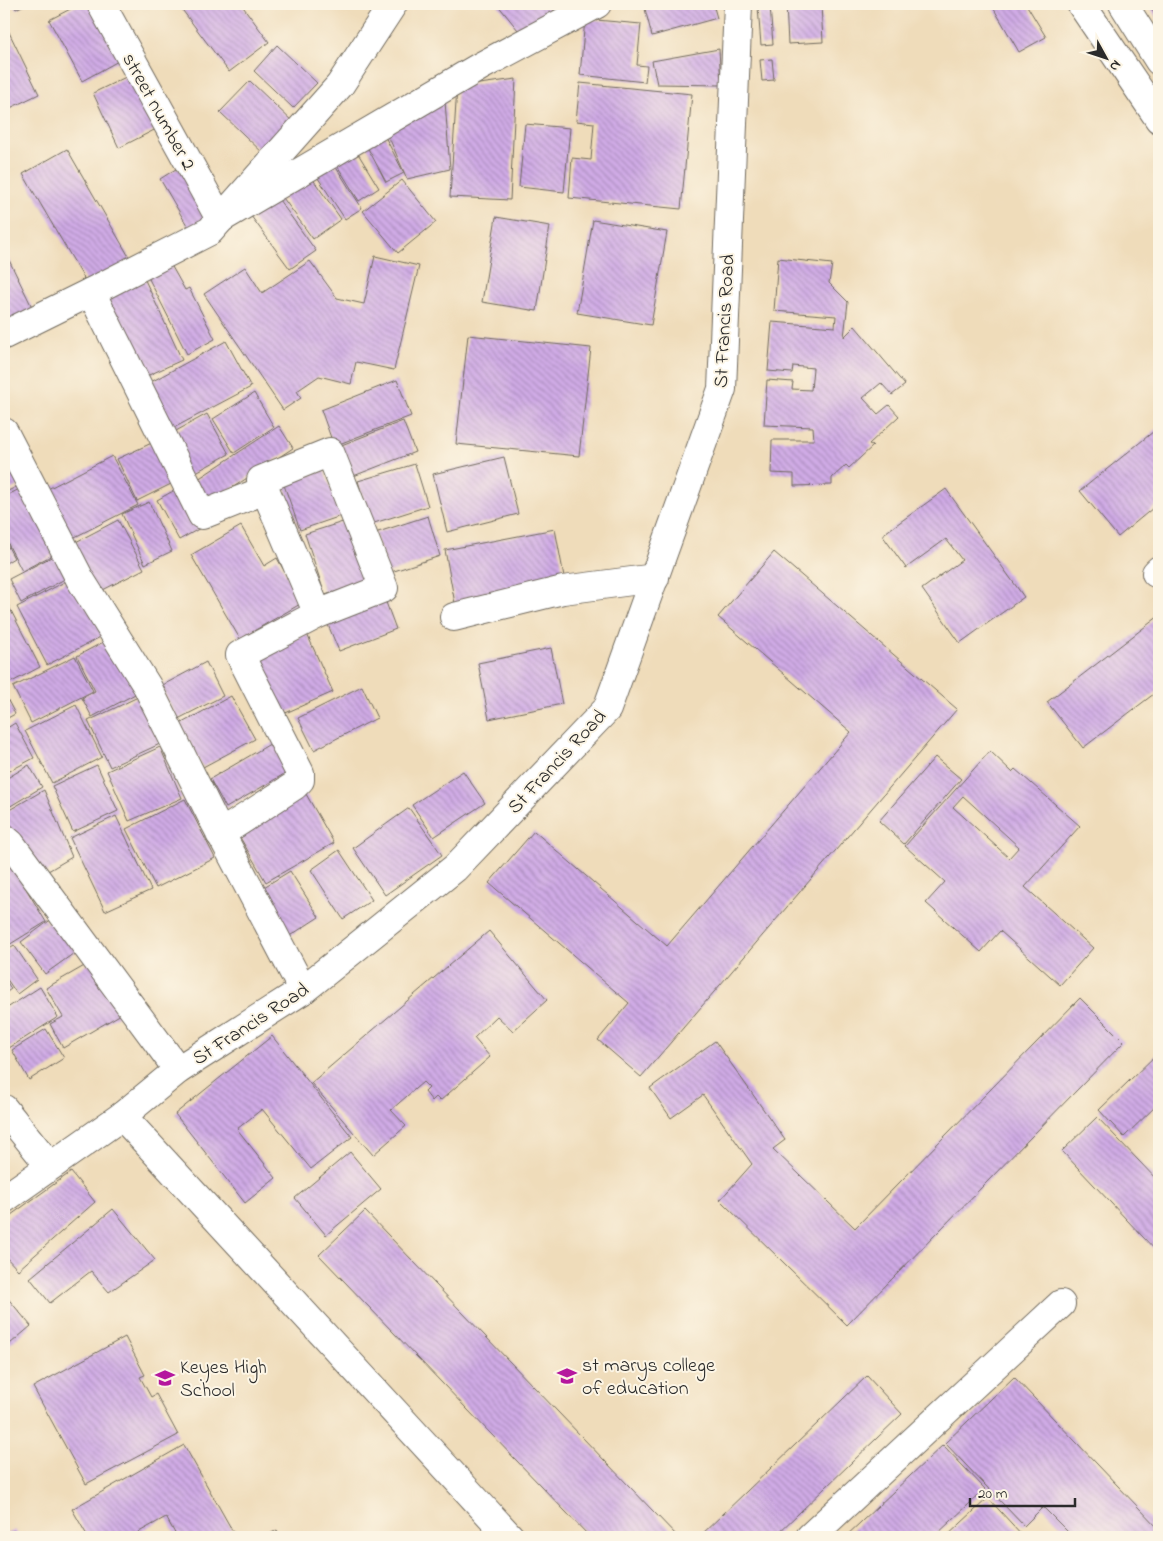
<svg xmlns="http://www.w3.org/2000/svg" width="1163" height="1541" font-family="'Indie Flower',sans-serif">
<defs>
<pattern id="building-back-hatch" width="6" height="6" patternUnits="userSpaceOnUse" patternTransform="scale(1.25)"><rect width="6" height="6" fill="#d0abe6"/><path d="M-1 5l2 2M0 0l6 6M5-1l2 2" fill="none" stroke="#a98bbb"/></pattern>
</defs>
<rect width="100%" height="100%" fill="#fcf5e5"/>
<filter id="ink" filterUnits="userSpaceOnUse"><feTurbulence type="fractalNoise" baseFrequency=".02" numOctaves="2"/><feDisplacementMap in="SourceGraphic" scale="10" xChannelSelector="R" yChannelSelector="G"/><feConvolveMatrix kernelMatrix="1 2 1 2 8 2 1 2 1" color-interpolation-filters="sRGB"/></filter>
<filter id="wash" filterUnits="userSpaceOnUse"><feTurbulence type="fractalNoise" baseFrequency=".0096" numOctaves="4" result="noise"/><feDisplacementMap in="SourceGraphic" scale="20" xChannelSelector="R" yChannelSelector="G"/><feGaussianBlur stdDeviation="1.12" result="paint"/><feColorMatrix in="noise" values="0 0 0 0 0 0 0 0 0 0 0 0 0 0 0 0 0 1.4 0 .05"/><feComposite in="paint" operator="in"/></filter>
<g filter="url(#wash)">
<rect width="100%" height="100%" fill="#efdcba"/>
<g id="blocks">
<g fill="url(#building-back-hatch)" fill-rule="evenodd">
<polygon points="13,4 26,4 16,9"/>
<polygon points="80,4 93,4 122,59 82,81 49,20"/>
<polygon points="183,4 241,4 269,42 229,72 180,7"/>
<polygon points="497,4 544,4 551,12 522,35"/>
<polygon points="549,4 580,4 559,16"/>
<polygon points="648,4 713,4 717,18 652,36 644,5"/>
<polygon points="786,4 821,4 823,42 788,44"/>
<polygon points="991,4 1026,4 1046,37 1019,52"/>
<polygon points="1148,4 1159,4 1159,21"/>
<polygon points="770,6 773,44 761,45 758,7"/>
<polygon points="585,19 641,24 637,65 647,66 645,82 580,75"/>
<polygon points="4,22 39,94 4,111"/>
<polygon points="277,45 317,83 293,108 254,71"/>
<polygon points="719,49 721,85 657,84 652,61"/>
<polygon points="772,59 774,80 762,81 760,60"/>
<polygon points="134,73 160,127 119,148 93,93"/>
<polygon points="516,79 510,200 450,197 457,87"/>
<polygon points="250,81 296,125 266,156 220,112"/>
<polygon points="580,83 692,94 681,209 569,198 572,158 591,160 594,123 576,121"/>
<polygon points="445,101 450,169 407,179 384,126"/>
<polygon points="525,124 570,128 564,192 519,187"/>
<polygon points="382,131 404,173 386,182 364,141"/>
<polygon points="354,147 379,188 359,201 333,159"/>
<polygon points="67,149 132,262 89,287 23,174"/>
<polygon points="330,158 362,208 345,219 312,169"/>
<polygon points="179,167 211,221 191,232 160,179"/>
<polygon points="307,171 341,219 313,239 278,191"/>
<polygon points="402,180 436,222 398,253 363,211"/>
<polygon points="274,193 316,251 290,269 248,212"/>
<polygon points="496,217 550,226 537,311 482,302"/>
<polygon points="593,220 667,232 651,325 577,313"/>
<polygon points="4,252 5,252 34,311 4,326"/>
<polygon points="375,256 419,266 394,370 356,362 351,384 319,376 297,391 301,398 283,410 204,294 245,267 262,293 310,261 337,298 364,304"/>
<polygon points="778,258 832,264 829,283 848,302 844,337 855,326 905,385 892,395 881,383 863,398 878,414 889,405 899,416 869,444 873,446 849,468 846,465 832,478 832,485 794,486 794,474 771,473 772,440 814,440 813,427 764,425 767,380 793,382 792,389 811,390 813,368 793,366 792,373 768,371 772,322 835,327 836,316 774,311"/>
<polygon points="171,265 185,290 189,288 215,339 187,354 148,277"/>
<polygon points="145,280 182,360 140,379 103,300"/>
<polygon points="468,335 591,348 579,456 456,444"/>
<polygon points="226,341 251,387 164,433 140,388"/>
<polygon points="397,380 411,416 334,446 321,410"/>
<polygon points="254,393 274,427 234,453 213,419"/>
<polygon points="207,414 229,454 187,477 165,437"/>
<polygon points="403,421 415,452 351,477 339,446"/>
<polygon points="279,426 293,448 209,503 195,481"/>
<polygon points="1159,427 1159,503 1118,537 1080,491"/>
<polygon points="4,441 24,483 4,493"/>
<polygon points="156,441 175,482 137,501 117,459"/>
<polygon points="112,456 138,505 63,543 38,494"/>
<polygon points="504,457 518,514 447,532 433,474"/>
<polygon points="415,464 428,506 371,524 358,481"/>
<polygon points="324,470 341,516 300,530 284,485"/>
<polygon points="27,485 62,550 22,571 4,536 4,497"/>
<polygon points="182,486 204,526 179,540 157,500"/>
<polygon points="946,489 1024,597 960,643 922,589 962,560 946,539 906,568 882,535"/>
<polygon points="149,502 172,551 145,564 122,514"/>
<polygon points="428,516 440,556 388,573 375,533"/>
<polygon points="118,520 144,569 95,594 70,545"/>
<polygon points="349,520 369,581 325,595 305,534"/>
<polygon points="241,526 264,566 277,558 302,603 240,639 191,555"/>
<polygon points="555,529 566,587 456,609 445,550"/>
<polygon points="4,539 14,558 4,564"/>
<polygon points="774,552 957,709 641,1077 598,1040 629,1003 489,883 534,831 667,946 851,732 718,617"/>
<polygon points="59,553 72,575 21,603 9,579"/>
<polygon points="76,576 106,634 47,665 17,607"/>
<polygon points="4,597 40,667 10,683 4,671"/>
<polygon points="384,597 396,629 339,651 326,620"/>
<polygon points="1159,616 1159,690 1083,748 1047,702"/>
<polygon points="307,634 333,692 281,715 256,657"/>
<polygon points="111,638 139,692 92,717 82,698 95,691 77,656"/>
<polygon points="551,648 562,704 489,719 478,663"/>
<polygon points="75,656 93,691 31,723 13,687"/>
<polygon points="206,662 223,696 178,719 161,686"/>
<polygon points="362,686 377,718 314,750 298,718"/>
<polygon points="4,693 15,714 4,720"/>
<polygon points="140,696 162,743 110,767 88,721"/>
<polygon points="231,696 255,739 203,767 180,724"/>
<polygon points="76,705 102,757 52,783 25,731"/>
<polygon points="15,723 34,758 4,774 4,730"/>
<polygon points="275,741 291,770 226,808 210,779"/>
<polygon points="160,747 182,798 129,821 107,771"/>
<path d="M990,751L1012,772L1015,769L1080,826L1025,887L1093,948L1060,985L1000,931L981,952L926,903L945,882L905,846ZM963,796L1019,847L1009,858L953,807Z"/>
<polygon points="935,757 961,779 904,844 879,821"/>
<polygon points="29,765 42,787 4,810 4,780"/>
<polygon points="97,765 118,811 73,832 52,786"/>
<polygon points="463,771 485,803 434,837 412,805"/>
<polygon points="44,790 72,857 43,874 4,830 4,813"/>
<polygon points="306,794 334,843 266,882 238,834"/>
<polygon points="185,799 215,858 156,888 126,829"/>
<polygon points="409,808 442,855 385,895 353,848"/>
<polygon points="116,816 151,890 105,911 70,838"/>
<polygon points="339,850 372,900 343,919 311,870"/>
<polygon points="4,852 46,922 4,948"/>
<polygon points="290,871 319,917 288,937 259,890"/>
<polygon points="53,918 77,951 45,974 21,942"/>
<polygon points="489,931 547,1000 513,1031 497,1016 474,1038 490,1057 440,1101 436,1097 432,1101 425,1092 429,1088 423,1082 391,1110 406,1126 373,1155 311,1083"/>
<polygon points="14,945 37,979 17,994 4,975 4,952"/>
<polygon points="93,961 123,1013 63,1048 50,1024 63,1017 46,988"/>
<polygon points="4,977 11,989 4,994"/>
<polygon points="40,987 58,1017 9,1048 4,1039 4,1010"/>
<polygon points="1080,998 1124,1042 847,1325 720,1200 752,1164 703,1095 671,1118 650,1088 715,1041 785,1140 773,1149 855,1228"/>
<polygon points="46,1029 64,1058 29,1080 12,1050"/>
<polygon points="272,1036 352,1137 311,1169 262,1109 237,1129 276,1178 245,1203 175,1114"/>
<polygon points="1159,1052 1159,1103 1124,1137 1099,1110"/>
<polygon points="1097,1117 1159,1182 1159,1254 1062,1151"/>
<polygon points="350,1152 381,1189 326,1235 295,1198"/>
<polygon points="71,1172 95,1202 18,1270 4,1255 4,1220"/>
<polygon points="113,1209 155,1260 109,1292 91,1271 50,1303 30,1278"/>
<polygon points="365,1211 678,1537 590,1537 319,1255"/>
<polygon points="5,1295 31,1326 4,1349 4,1296"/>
<polygon points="125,1337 145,1375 140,1377 151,1397 156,1394 178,1435 86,1484 33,1387"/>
<polygon points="867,1376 902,1414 774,1537 699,1537"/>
<polygon points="1014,1377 1159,1529 1159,1537 1073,1537 1043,1507 1024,1526 945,1443"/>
<polygon points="184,1445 236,1537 177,1537 166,1517 130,1537 88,1537 72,1509"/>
<polygon points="943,1445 985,1489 934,1537 845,1537"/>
<polygon points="988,1498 1024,1537 946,1537"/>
<polygon points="15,1530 19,1537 4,1537 4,1536"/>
<polygon points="277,1530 281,1537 264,1537"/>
</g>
</g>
</g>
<g filter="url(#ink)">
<use href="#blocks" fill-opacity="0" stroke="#70695d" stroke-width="1"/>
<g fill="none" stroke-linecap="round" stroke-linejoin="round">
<defs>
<g id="minor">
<polyline points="101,4 220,219 481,66 597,4"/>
<polyline points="1081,4 1159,119"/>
<polyline points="1123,4 1159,61"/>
<polyline points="91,292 202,515 265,490"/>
<polyline points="4,335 91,292 210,231 340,85 393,4"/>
<polyline points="4,432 80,579 147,686 212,817 303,990"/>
<polyline points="1156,573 1159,570"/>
<polyline points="454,617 563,590 655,578"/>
<polyline points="220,834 294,786 300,780 300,773 240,655 318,614 384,588 330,452 261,480 318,614"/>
<polyline points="4,838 11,844 178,1070"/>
<polyline points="4,1109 50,1166"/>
<polyline points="122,1116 510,1537"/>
<polyline points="4,1199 122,1116 178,1070 303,990 455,868 607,709 722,389 738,4"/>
<polyline points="810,1537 1061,1304"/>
</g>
</defs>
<use href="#minor" stroke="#70695d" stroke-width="30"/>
<use href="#minor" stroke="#fff" stroke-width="28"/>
</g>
</g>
<defs>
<symbol id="university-bare" viewBox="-9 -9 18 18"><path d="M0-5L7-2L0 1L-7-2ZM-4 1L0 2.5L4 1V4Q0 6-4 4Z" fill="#b5179e" stroke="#fcf5e5" stroke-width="2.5" paint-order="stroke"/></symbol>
<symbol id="school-bare" viewBox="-9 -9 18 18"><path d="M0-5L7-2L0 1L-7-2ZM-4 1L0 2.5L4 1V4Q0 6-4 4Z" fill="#b5179e" stroke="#fcf5e5" stroke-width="2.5" paint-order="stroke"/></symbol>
</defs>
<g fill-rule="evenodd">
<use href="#university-bare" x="553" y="1362" width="28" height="28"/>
<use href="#school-bare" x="151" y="1364" width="28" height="28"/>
</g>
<g text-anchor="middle" stroke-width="4" stroke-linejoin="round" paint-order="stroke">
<g font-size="20" fill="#2b2b2b" stroke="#fcf5e5">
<text transform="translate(160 111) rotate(61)" y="7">street number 2</text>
<text transform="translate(723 321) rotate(-87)" y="7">St Francis Road</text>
<text transform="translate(556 761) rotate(-47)" y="7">St Francis Road</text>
<text transform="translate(250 1023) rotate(-33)" y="7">St Francis Road</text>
</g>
<g font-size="20" fill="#2b2b2b" stroke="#fcf5e5" text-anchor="start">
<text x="582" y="1371">st marys college<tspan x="582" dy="23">of education</tspan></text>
<text x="180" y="1373">Keyes High<tspan x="180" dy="23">School</tspan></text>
</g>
</g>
<rect width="1163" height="1541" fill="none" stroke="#fcf5e5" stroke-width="20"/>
<g transform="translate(1106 58) rotate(130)" stroke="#fcf5e5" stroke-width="4" paint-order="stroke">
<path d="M0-4L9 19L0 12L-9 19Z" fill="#2b2b2b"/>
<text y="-8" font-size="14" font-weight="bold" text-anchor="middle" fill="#2b2b2b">N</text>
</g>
<path d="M970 1498v8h105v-8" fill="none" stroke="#2b2b2b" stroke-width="2.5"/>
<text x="978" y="1498" font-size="15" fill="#2b2b2b" stroke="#fcf5e5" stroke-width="4" paint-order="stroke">20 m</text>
</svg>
